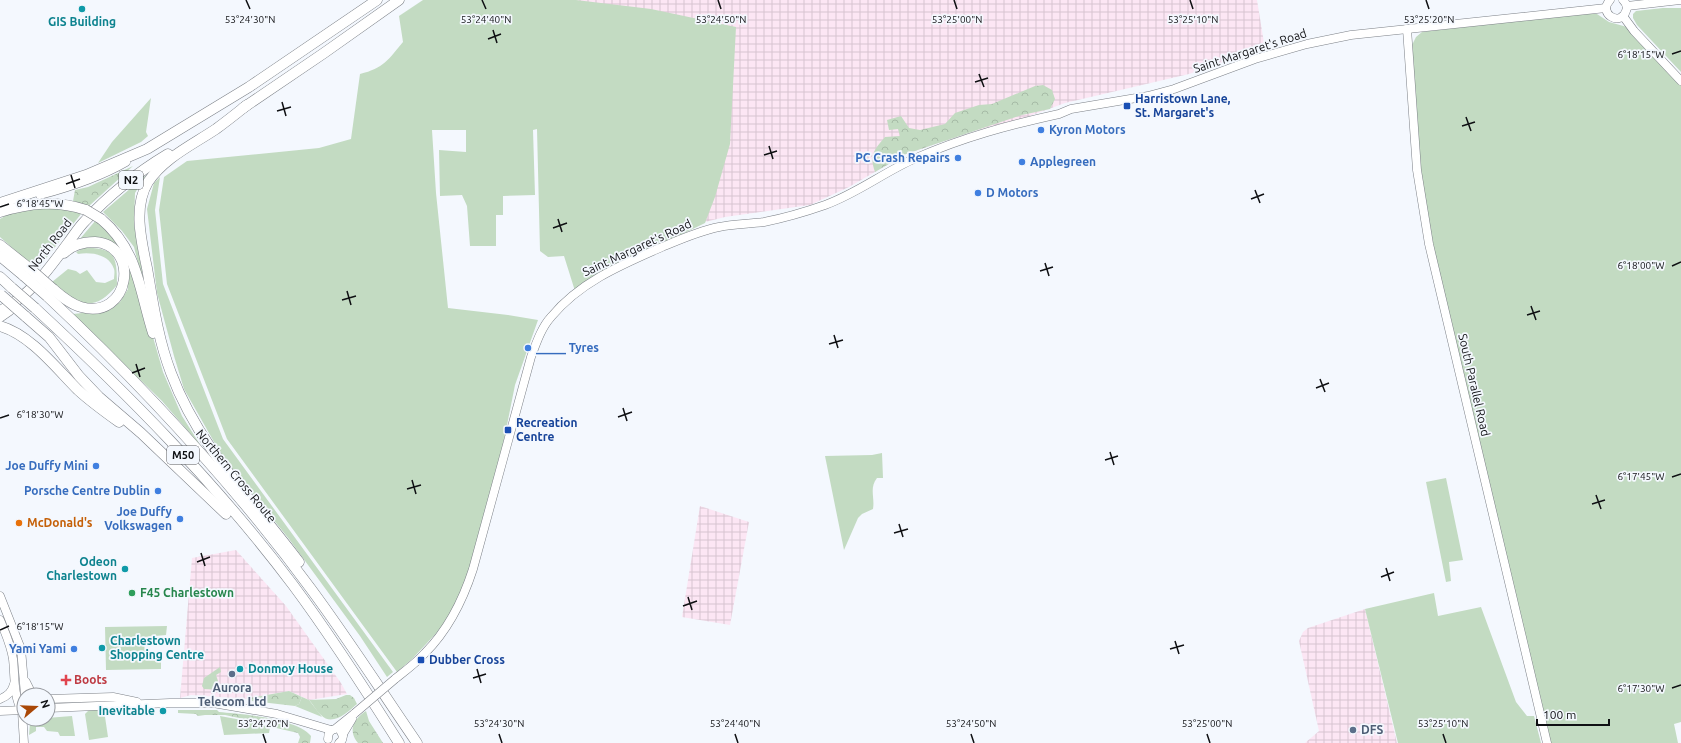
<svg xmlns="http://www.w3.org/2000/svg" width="1681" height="743" font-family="Ubuntu,sans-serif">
<defs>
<pattern id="industrial-grid" width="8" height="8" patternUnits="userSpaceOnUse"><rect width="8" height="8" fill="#fce6f4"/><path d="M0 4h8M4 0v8" fill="none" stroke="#d7c4d0"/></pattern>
<pattern id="forest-crowns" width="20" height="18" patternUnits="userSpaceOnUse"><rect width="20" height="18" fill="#c3dbc2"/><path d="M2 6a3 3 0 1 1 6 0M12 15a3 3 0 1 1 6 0" fill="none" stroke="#a6bba6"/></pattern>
</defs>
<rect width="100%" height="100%" fill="#f4f8fe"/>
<g fill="url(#industrial-grid)">
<polygon points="572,0 1257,0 1265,49 1189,74 1065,103 1024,118 974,131 906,154 849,187 810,205 725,217 701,223"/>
<polygon points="700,506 749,522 730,625 682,617"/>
<polygon points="236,550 286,606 341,683 347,694 309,700 289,691 246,699 191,695 180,698 192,558"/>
<polygon points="1365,609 1397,743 1305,743 1319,731 1299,641 1303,632 1308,628"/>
</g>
<g fill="#c3dbc2">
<path d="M423,0H576L651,9L736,27L730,144L715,197L705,223L660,245L575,291L564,256L548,257L540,251L537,129L533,130L535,195L503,196V215H496V246H470L467,206L462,195L440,196L439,150L466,152V130H432L436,193L448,308L508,315L538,320L515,385L494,490L468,575L458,601L441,628L413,658L397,672L227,439L167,284L159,210L164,177L187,161L319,148L351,139L360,74C384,68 388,60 403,42L399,16Z"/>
<polygon points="1663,8 1681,8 1681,72 1637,25 1633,18 1633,14 1636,11"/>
<polygon points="1588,13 1597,14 1609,22 1627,27 1681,85 1681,722 1674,724 1678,743 1550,743 1433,247 1419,163 1412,72 1412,45 1416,37 1422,32 1429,31"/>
<polygon points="151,98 146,132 148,136 141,142 98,163 112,142"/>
<polygon points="146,175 135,193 134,224 146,294 134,247 122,231 103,212"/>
<polygon points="160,177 155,210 163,284 223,439 393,672 387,677 360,636 289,539 222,456 184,389 174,356 157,293 147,209 154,183"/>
<polygon points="31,207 72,209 81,214 37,270 0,237 0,219 10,213"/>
<polygon points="96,220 109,228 131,260 163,372 182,416 201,446 162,401 73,314 110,310 120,302 128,289 126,267 118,250 99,237 79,240"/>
<path d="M84,248C115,247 117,256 117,285C93,315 77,304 52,282L68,269L76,271L80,274L87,270L96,282L105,283L114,279C114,276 115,272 114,269C109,254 91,252 78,254L76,252Z"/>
<path d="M882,453L883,478H877C869,488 875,498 873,509L862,514L858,518L844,550L825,456L872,455Z"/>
<polygon points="1446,478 1463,560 1449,562 1451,581 1446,582 1426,482"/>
<polygon points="1434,593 1438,616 1481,607 1516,702 1527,716 1534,716 1541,743 1398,743 1365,609"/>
<polygon points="167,626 166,635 144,637 145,660 161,660 161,669 106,670 105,627"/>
<polygon points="220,667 221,672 216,675 221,690 204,689 202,686 204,678"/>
<polygon points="302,697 309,700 322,717 295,706 299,704"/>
<polygon points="89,710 104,710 108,737 89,740 85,714"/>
<polygon points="72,716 75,736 60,736 58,732 47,731 44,727 36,727 36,731 29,735 30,723 34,719"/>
<polygon points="220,716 247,721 270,727 269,733 224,735"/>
</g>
<g fill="url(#forest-crowns)">
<path d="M1043,85L1052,90L1055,99L1050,109L1022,115L906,154L875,172C869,155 874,150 885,137L900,136L898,129L889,130L887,120L901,116L909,128L920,130L945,124L955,113L979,105L992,104L1035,86Z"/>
<polygon points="133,166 89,206 73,201 75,190 88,187"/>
<polygon points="289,691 302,697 299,704 295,706 251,701 249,698"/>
<path d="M346,695H350L354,698L357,704C348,712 332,727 321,715C316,711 314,705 309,700L336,699Z"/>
<path d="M178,710H217L219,712C241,714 297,718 311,736L310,743H298L300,737L298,733L272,727L271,725L260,720L253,721L225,715H205L198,716L196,714L178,713Z"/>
<path d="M366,711L369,721L383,743H358C348,731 353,719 366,711Z"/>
</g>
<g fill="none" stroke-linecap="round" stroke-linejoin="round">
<defs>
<g id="secondary">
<path d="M1610,0C1597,14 1621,27 1626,11C1628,7 1626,3 1623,0"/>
<polyline points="1627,6 1680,0"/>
<polyline points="1623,16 1634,31 1681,81"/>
<polyline points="1407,29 1417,170 1429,244 1547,743"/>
<path d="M40,195C70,187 100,177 126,162"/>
<polyline points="0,318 10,311 15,304"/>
<polyline points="0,596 21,649 25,695"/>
<path d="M0,620C5,632 11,645 13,659C15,676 13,695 22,711"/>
<path d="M395,679C405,671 416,663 425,653C448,630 463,600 473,569L531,357C536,344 541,328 551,317C580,282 621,265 662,247C681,239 699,231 719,227C733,224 749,224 764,222C784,218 805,212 825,205C858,193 884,172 916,158C964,137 1009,125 1059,114L1071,109L1148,96L1174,89L1255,59L1307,44L1351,35L1606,8"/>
<polyline points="26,682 31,692 34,695"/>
<path d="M0,699C8,696 12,692 14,684"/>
<polyline points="48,699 113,697 137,702"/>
<polyline points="48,708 170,703 213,703 277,714 331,730"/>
<polyline points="0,711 24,710"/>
<polyline points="343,734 352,719"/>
<path d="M328,739C328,733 330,730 335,729L355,713"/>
<polyline points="24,743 22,711 24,706"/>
<polyline points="339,743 342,740 343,736 340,730"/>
</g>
<g id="highway">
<path d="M247,105C237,113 227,121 216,129C192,145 164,158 148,182C133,207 141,240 147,268C153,303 158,339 171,373C198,446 253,501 299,562"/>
<polyline points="243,108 324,53 399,0"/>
<polyline points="0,203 86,175 147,149 249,87 377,0"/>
<path d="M0,212C30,203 56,200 86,210"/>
<path d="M101,219C138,250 139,289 153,333"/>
<polyline points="0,245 29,268"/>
<polyline points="0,256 24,276"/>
<polyline points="0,277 12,288"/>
<path d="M53,289C61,296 70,304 81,307C130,321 141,245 95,242C83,242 72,245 64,253"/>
<path d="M47,296C143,386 233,483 311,589C348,639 382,692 417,743"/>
<path d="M35,308C128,394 217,484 293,585C331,636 365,689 399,743"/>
<path d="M0,311C32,294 47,271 68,243C74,235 79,227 85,221C109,195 138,172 168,154"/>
<polyline points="25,316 49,337 79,376 99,397 141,433 226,514"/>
<path d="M0,326C31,335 56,368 78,390C91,402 105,412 119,422"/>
</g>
</defs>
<use href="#secondary" stroke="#7c8087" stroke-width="9"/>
<use href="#highway" stroke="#7c8087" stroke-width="11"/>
<use href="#secondary" stroke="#fff" stroke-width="8"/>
<use href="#highway" stroke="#fff" stroke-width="10"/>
<defs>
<polyline id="secondary-bridge" points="355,713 395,679"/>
<g id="highway-bridge">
<polyline points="86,210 101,219"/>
<polyline points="29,268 53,289"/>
<polyline points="24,276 47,296"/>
<polyline points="12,288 35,308"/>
<polyline points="1,295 25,316"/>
</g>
</defs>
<use href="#secondary-bridge" stroke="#7c8087" stroke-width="9" stroke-linecap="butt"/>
<use href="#highway-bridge" stroke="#7c8087" stroke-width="11" stroke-linecap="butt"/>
<use href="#secondary-bridge" stroke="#fff" stroke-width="8"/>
<use href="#highway-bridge" stroke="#fff" stroke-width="10"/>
</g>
<path fill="none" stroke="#0f1013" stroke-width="1.5" d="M246,0L250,9M482,0L486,9M718,0L721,9M954,0L957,9M1190,0L1193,9M1426,0L1429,9M493,30L497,43M488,39L501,34M1672,54L1681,51M979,74L984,87M975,82L988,78M282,102L286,116M277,111L291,107M1466,117L1471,131M1462,126L1475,122M769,146L773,159M764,155L777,151M71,175L75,188M66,184L80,179M1255,190L1260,203M1251,199L1264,194M0,207L9,204M558,219L562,232M553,228L567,223M1045,263L1049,276M1672,266L1681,262M1040,271L1053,267M347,291L351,305M342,300L356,296M1531,306L1536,320M1527,315L1540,311M834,335L838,348M829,344L843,340M136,364L140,377M132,373L145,368M1320,379L1325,392M1316,388L1329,383M623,408L627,421M618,417L632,412M0,418L9,415M1110,452L1114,465M1105,460L1118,456M1672,477L1681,474M412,480L416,494M407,489L421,485M1596,495L1601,509M1592,504L1605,500M899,524L903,537M894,533L908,529M201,553L205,566M197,562L210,557M1386,568L1390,581M1381,577L1394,572M688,597L692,610M683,606L697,601M0,630L9,626M1175,641L1179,654M1170,649L1184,645M477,669L481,683M473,678L486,674M1672,688L1681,685M263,734L266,743M499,734L502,743M735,734L738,743M971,734L974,743M1207,734L1210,743M1443,734L1446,743"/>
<g fill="#0f9aa8" stroke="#f4f8fe" stroke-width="1.5">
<circle cx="82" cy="9" r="4"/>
<circle cx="125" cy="569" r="4"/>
<circle cx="102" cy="648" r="4"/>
<circle cx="240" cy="669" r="4"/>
<circle cx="163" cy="711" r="4"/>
</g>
<g fill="#1a4fb4" stroke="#f4f8fe" stroke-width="1.5">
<rect x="1123" y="102" width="8" height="8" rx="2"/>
<rect x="504" y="426" width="8" height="8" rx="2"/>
<rect x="417" y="656" width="8" height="8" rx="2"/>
</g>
<g fill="#3f7fe0" stroke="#f4f8fe" stroke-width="1.5">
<circle cx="1041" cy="130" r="4"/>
<circle cx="958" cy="158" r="4"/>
<circle cx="1022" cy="162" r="4"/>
<circle cx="978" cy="193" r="4"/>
<circle cx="528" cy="348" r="4"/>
<circle cx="96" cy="466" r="4"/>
<circle cx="158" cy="491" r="4"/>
<circle cx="180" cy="519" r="4"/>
<circle cx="74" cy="649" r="4"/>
</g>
<circle fill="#e8710a" stroke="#f4f8fe" stroke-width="1.5" cx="19" cy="523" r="4"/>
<circle fill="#2e9e5b" stroke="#f4f8fe" stroke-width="1.5" cx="132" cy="593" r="4"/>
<g fill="#5c6f8a" stroke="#f4f8fe" stroke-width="1.5">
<circle cx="232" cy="674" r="4"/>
<circle cx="1353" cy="730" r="4"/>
</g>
<path fill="#e0444e" stroke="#f4f8fe" stroke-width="1.5" d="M64 674h4v4h4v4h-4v4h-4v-4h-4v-4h4z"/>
<g text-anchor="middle" stroke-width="3.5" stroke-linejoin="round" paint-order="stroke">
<g fill="#f4f8fe" stroke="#54565a" stroke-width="1">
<rect x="119" y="171" width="24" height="18" rx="3"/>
<rect x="167" y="446" width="32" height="18" rx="3"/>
</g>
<g font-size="11" font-weight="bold" fill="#0f1013">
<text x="131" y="184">N2</text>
<text x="183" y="459">M50</text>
</g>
<g font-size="12" font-weight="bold" fill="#0d838f" stroke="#f4f8fe" text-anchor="end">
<text x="82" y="26" text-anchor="middle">GIS Building</text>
<text x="117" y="566">Odeon<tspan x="117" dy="14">Charlestown</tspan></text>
<text x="110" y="645" text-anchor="start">Charlestown<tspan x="110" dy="14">Shopping Centre</tspan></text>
<text x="248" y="673" text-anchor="start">Donmoy House</text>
<text x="155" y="715">Inevitable</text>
</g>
<g font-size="12" fill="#0f1013" stroke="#f4f8fe">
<text transform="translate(1250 51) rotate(-18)" y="4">Saint Margaret's Road</text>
<text transform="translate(50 245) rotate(-52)" y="4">North Road</text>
<text transform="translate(637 248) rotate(-25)" y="4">Saint Margaret's Road</text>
<text transform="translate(1474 385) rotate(77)" y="4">South Parallel Road</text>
<text transform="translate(236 476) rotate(50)" y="4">Northern Cross Route</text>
</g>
<g font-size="12" font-weight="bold" fill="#164399" stroke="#f4f8fe" text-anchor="start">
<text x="1135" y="103">Harristown Lane,<tspan x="1135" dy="14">St. Margaret's</tspan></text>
<text x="516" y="427">Recreation<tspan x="516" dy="14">Centre</tspan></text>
<text x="429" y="664">Dubber Cross</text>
</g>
<g font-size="12" font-weight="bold" fill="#366cbe" stroke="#f4f8fe" text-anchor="end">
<text x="1049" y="134" text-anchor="start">Kyron Motors</text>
<text x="950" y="162">PC Crash Repairs</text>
<text x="1030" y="166" text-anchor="start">Applegreen</text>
<text x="986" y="197" text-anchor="start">D Motors</text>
<text x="536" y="352" text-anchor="start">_____ Tyres</text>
<text x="88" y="470">Joe Duffy Mini</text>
<text x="150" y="495">Porsche Centre Dublin</text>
<text x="172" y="516">Joe Duffy<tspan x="172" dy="14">Volkswagen</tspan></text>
<text x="66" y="653">Yami Yami</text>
</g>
<g font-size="12" font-weight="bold" fill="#c56008" stroke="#f4f8fe" text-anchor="start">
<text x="27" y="527">McDonald's</text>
</g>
<g font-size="12" font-weight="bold" fill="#27864d" stroke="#f4f8fe" text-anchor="start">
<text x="140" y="597">F45 Charlestown</text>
</g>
<g font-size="12" font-weight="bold" fill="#be3a42" stroke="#f4f8fe" text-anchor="start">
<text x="74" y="684">Boots</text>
</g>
<g font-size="12" font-weight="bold" fill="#4e5e75" stroke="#f4f8fe">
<text x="232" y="692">Aurora<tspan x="232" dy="14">Telecom Ltd</tspan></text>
<text x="1361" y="734" text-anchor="start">DFS</text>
</g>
</g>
<g font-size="10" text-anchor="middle" fill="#0f1013" stroke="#f4f8fe" stroke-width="3.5" stroke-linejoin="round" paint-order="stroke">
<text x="250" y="23">53°24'30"N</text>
<text x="486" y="23">53°24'40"N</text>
<text x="721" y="23">53°24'50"N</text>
<text x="1193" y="23">53°25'10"N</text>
<text x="957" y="23">53°25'00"N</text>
<text x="1429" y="23">53°25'20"N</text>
<text x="1641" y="58">6°18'15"W</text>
<text x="40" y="207">6°18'45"W</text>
<text x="1641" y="269">6°18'00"W</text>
<text x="40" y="418">6°18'30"W</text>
<text x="1641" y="480">6°17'45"W</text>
<text x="40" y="630">6°18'15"W</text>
<text x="1641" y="692">6°17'30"W</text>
<text x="263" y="727">53°24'20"N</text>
<text x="499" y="727">53°24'30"N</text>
<text x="735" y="727">53°24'40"N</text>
<text x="971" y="727">53°24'50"N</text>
<text x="1207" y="727">53°25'00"N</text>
<text x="1443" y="727">53°25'10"N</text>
</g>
<g transform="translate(36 707) rotate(71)"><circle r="19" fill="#f4f8fe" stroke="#989ba0"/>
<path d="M0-3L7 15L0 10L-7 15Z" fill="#a94707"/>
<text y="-6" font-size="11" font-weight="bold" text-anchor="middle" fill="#0f1013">N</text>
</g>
<path d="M1537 719v6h72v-6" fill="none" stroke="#0f1013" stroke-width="2"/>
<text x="1543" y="719" font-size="12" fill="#0f1013" stroke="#f4f8fe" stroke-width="3" paint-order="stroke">100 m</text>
</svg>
